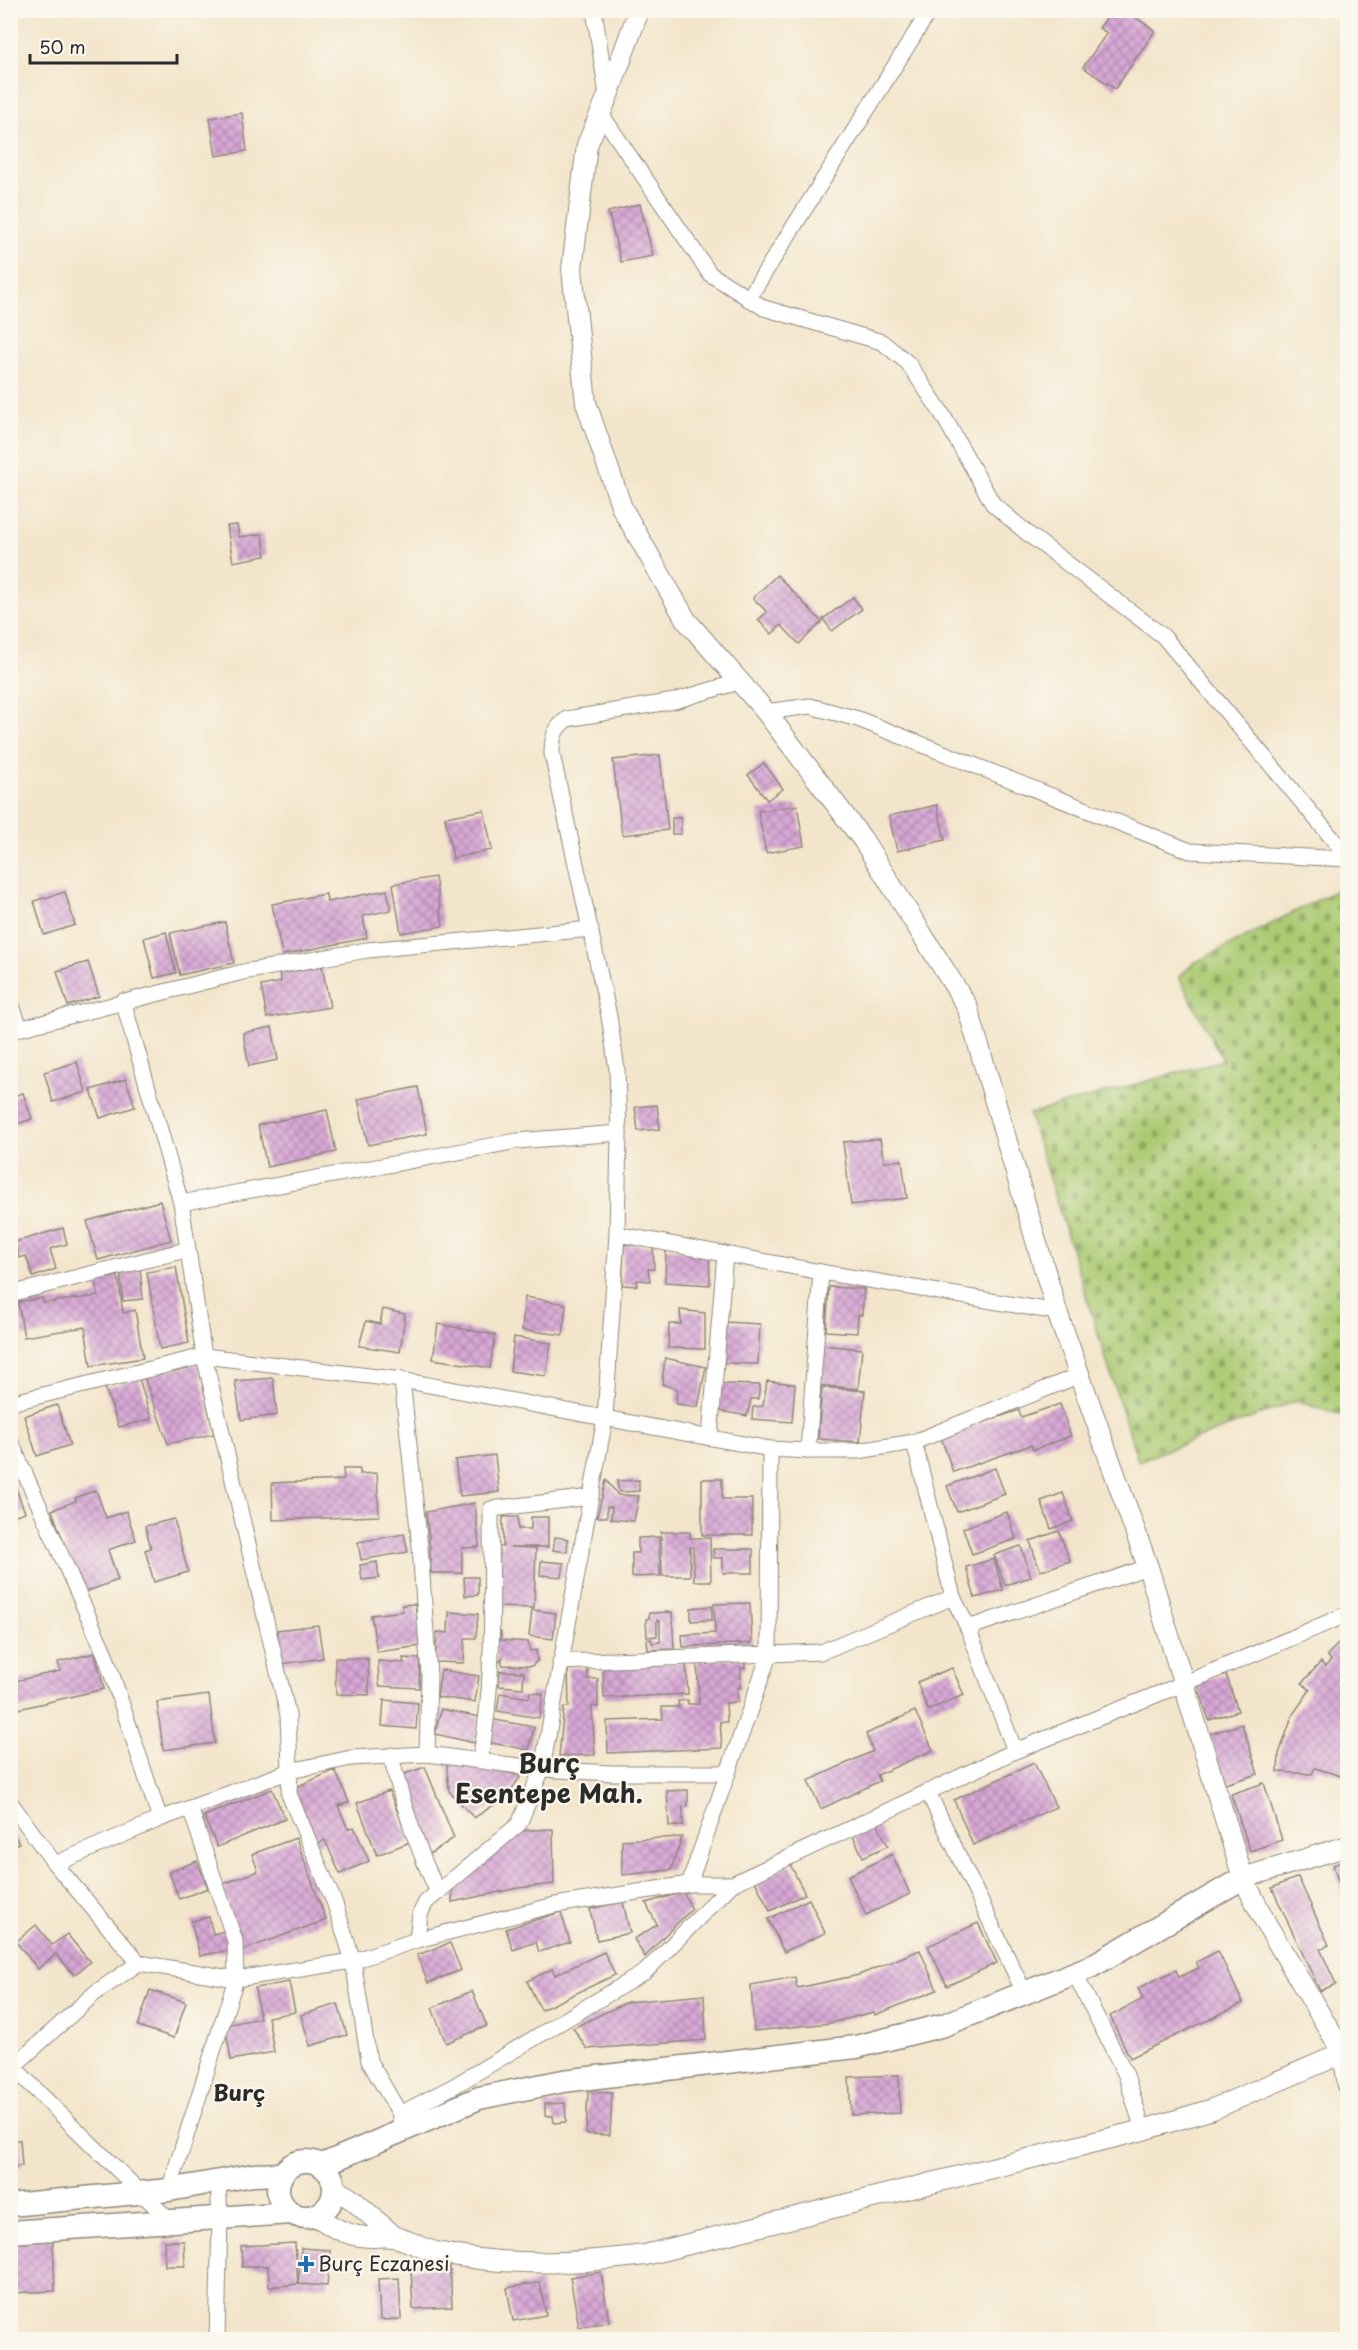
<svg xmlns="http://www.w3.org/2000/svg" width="1358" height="2350" font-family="'Playpen Sans',sans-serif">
<defs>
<pattern id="cemetery-stones" width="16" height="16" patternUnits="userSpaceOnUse" patternTransform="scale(1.5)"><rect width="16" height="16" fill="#abca72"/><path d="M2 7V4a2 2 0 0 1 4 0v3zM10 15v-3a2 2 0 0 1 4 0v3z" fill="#8ba45e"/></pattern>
<pattern id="building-cross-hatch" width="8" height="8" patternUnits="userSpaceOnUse" patternTransform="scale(1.5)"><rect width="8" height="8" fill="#d8a7d6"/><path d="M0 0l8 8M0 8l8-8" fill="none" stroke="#af88ae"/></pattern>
</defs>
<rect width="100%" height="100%" fill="#fbf7ec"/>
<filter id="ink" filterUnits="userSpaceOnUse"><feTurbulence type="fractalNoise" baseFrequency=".0167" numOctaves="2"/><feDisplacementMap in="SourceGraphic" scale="12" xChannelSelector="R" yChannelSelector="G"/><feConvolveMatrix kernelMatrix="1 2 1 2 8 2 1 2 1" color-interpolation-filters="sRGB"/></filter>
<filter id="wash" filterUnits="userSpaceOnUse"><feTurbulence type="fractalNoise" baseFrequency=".008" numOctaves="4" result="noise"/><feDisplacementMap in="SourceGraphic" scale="24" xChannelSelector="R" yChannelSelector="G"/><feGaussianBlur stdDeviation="1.35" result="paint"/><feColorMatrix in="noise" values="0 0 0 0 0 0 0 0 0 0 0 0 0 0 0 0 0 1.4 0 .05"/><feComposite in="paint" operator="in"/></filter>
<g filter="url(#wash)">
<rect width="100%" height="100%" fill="#f3e5cb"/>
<polygon fill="url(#cemetery-stones)" stroke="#6b7a4e" stroke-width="1.5" points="1347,885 1347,1417 1296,1401 1138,1461 1029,1114 1223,1060 1179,977 1194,963"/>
<g id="blocks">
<g fill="url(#building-cross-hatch)">
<polygon points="1112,10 1125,10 1155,31 1115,89 1083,67 1107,33 1099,28"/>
<polygon points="242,113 247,151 216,156 210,118"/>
<polygon points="640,204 653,256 621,262 608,212"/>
<polygon points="237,525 239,537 262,534 266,556 233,562 227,526"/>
<polygon points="777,575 822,622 799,644 781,625 772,634 758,620 767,612 753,598"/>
<polygon points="853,597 862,609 832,631 823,619"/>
<polygon points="660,755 668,830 622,835 613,760"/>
<polygon points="764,763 783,789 767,800 748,775"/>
<polygon points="797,805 804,846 766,853 758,811"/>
<polygon points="937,805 945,840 897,851 889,816"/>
<polygon points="484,810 492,850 453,858 445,817"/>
<rect x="672" y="818" width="9" height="16"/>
<polygon points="435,877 443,926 401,933 393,884"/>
<polygon points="387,890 391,910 363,916 367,938 282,955 272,904 326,894 327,902"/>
<polygon points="65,892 75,925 44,935 34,901"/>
<polygon points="225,922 234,963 180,975 170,933"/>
<polygon points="166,932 176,973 154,978 144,938"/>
<polygon points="88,962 99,996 68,1006 57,971"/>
<polygon points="322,966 330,1007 267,1018 261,986 281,982 279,974"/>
<polygon points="272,1027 278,1060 249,1066 243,1033"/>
<polygon points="77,1062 86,1092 53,1102 44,1072"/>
<polygon points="126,1079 135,1107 100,1118 91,1090"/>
<polygon points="418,1087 427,1134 368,1145 358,1099"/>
<polygon points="23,1093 32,1119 10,1126 10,1097"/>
<polygon points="657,1105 660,1129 638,1131 635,1107"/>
<polygon points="327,1110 336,1152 267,1167 258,1125"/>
<polygon points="880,1139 884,1162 902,1160 907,1198 851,1205 843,1142"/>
<polygon points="160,1201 171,1240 98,1260 87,1221"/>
<polygon points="63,1228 67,1244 50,1249 56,1269 33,1277 26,1256 19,1258 15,1242"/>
<polygon points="624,1244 653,1246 654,1269 648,1269 650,1281 637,1280 637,1286 622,1285"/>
<polygon points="666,1248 709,1254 710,1285 665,1282"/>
<polygon points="140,1267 143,1299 123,1301 120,1269"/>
<polygon points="176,1267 189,1343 160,1349 147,1272"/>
<polygon points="118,1276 123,1313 135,1310 143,1358 91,1366 85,1327 24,1337 18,1302 42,1298 43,1303 98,1296 96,1280"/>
<polygon points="829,1287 864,1289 862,1315 858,1315 857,1333 826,1331"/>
<polygon points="525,1297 566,1304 563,1335 522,1330"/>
<polygon points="383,1309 405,1314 400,1352 359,1346 366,1321 380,1324"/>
<polygon points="680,1310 705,1313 705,1349 668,1348 669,1324 681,1324"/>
<polygon points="725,1322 760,1324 758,1364 724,1363"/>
<polygon points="438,1324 495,1335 490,1368 433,1359"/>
<polygon points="514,1337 551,1343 546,1376 510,1371"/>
<polygon points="821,1345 862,1349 858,1389 817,1385"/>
<polygon points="665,1358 706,1367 698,1407 676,1404 677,1389 662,1384"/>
<polygon points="198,1364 214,1434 168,1444 144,1376"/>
<polygon points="139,1378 151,1419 119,1427 105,1388"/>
<polygon points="273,1378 277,1415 241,1420 235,1381"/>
<polygon points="767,1381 795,1384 792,1422 752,1419 753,1407 763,1406"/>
<polygon points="720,1384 760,1385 758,1399 751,1399 747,1416 719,1411"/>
<polygon points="822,1387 865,1391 860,1442 818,1439"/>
<polygon points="1060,1404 1071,1436 1033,1450 1031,1445 953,1472 941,1437 1019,1410 1021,1417"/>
<polygon points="57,1405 70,1445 37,1456 24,1416"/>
<polygon points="495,1455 499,1492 460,1496 455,1460"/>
<polygon points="995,1468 1005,1494 957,1512 947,1486"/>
<polygon points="343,1469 360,1469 360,1474 377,1473 379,1516 273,1520 272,1483 344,1480"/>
<polygon points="10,1474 25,1512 10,1517"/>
<polygon points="702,1479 722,1479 722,1499 752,1499 752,1535 702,1535"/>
<polygon points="606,1480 618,1495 639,1496 634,1521 611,1519 612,1507 607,1507 607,1517 597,1517"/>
<polygon points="639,1480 639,1491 619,1492 617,1481"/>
<polygon points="96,1490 106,1518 126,1511 136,1540 108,1550 118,1580 82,1593 52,1510 76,1501 75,1498"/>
<polygon points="1063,1493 1073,1521 1051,1529 1041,1501"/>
<polygon points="475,1503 479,1547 462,1548 462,1573 431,1573 430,1548 426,1512"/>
<polygon points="1007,1512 1016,1539 972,1554 963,1528"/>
<polygon points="503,1517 518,1517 518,1529 531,1529 531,1517 548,1517 548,1547 510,1547 536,1548 534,1608 496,1607 498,1547 503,1547"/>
<polygon points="174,1519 188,1572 154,1582 145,1550 151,1548 145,1526"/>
<polygon points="1059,1531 1070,1561 1040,1571 1030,1541"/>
<polygon points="661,1532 690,1532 690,1538 710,1538 711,1581 694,1581 693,1547 690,1547 690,1576 662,1576"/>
<polygon points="404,1534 408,1552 361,1560 358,1542"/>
<polygon points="555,1537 568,1539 567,1552 553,1550"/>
<polygon points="659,1537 660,1576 632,1577 632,1553 638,1553 638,1538"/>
<polygon points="1021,1546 1031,1577 1005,1585 994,1555"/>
<polygon points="713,1549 753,1549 753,1573 723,1573 723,1558 714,1558"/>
<polygon points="994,1559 1003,1590 975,1598 966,1567"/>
<polygon points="541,1561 564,1563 562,1577 540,1575"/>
<polygon points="377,1562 379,1578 362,1580 360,1565"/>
<polygon points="464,1577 478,1577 478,1595 465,1596"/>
<polygon points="750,1603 752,1643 683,1647 682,1635 715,1633 714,1604"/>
<polygon points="415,1604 421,1646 377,1652 371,1615 403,1611 402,1605"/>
<polygon points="712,1606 712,1620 691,1621 691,1608"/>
<polygon points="532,1610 556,1613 553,1639 529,1636"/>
<polygon points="449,1612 478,1614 476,1638 465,1638 464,1663 435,1662 437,1632 448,1633"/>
<polygon points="672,1612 674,1649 648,1650 647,1640 651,1639 652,1643 660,1642 660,1621 657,1620 657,1636 647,1637 646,1619 649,1618 649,1613"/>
<polygon points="318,1625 323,1658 282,1664 277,1630"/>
<polygon points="495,1631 501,1631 501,1640 528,1642 530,1651 536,1650 537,1661 532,1666 502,1665 502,1658 497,1665"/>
<polygon points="1347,1635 1347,1778 1315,1768 1312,1774 1278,1772 1279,1754 1293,1714 1310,1690 1302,1683 1321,1662 1325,1667 1331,1660 1327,1655"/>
<polygon points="95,1653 104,1689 10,1711 10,1682 60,1671 58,1662"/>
<polygon points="335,1658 368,1659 369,1695 336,1694"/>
<polygon points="403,1658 420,1659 419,1688 379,1686 378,1661 404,1663"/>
<polygon points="745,1659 745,1668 741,1668 740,1688 737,1688 738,1702 726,1703 727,1722 720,1722 722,1748 608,1753 607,1721 663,1719 662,1707 679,1707 678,1701 688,1700 688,1704 699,1704 697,1660"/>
<polygon points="686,1662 688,1694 604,1698 603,1665"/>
<polygon points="568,1668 588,1668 588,1679 598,1679 598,1707 592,1706 595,1755 559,1756 564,1707 569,1707"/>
<polygon points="952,1668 964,1695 928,1710 917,1682"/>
<polygon points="441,1670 479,1676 475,1702 437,1697"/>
<polygon points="500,1671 524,1672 523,1688 499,1686"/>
<polygon points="1226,1674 1238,1711 1209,1720 1197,1683"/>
<polygon points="530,1692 543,1694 539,1718 497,1711 500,1693 529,1698"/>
<polygon points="209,1695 215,1743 163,1750 157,1702"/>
<polygon points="384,1700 418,1703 416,1729 382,1726"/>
<polygon points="441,1709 480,1717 475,1743 435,1734"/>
<polygon points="915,1711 933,1750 877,1775 880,1781 821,1809 808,1781 873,1751 866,1734"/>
<polygon points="490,1719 534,1727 529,1750 486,1742"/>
<polygon points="1242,1724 1258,1774 1225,1784 1209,1734"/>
<polygon points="446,1757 521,1776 506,1797 474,1818 449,1791"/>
<polygon points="1034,1763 1056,1807 973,1845 954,1800"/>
<polygon points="425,1767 454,1838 428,1855 399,1776"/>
<polygon points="335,1770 349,1802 338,1806 348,1829 354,1827 369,1861 340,1874 325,1840 317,1844 292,1789"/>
<polygon points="1264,1783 1282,1840 1250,1851 1231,1794"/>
<polygon points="272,1789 285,1819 217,1847 204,1816"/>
<polygon points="688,1790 688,1806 683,1807 683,1826 669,1826 667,1791"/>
<polygon points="389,1791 410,1842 377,1855 357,1803"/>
<polygon points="877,1823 888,1846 863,1857 852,1834"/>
<polygon points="553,1829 554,1884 518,1888 452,1902 453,1884 518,1831"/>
<polygon points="10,1830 19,1843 10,1849"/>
<polygon points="682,1837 671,1870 622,1875 622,1840"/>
<polygon points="296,1838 326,1920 243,1950 230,1914 223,1884 258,1871 252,1854"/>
<polygon points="892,1854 910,1894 866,1915 848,1876"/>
<polygon points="1347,1860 1347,1909 1333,1865"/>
<polygon points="197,1861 208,1888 179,1899 169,1872"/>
<polygon points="790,1864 805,1894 770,1911 755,1881"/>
<polygon points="1298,1877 1329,1945 1320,1949 1336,1984 1320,1991 1272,1888"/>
<polygon points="683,1892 692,1909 663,1937 645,1957 634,1939 657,1925 646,1903"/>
<polygon points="809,1899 825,1933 784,1952 768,1919"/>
<polygon points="623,1902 630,1933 597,1940 590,1909"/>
<polygon points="561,1912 570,1942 539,1952 536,1942 513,1950 506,1929"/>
<polygon points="209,1917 213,1934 225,1931 229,1950 200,1956 191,1921"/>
<polygon points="978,1923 997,1963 947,1986 928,1946"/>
<polygon points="36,1925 52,1945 67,1934 90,1962 74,1975 56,1954 38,1969 16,1942"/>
<polygon points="450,1943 461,1970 428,1983 417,1955"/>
<polygon points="920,1950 937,1990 875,2015 874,2012 830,2023 754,2031 751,1985 795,1977 797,1988 859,1975"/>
<polygon points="1218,1951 1243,2003 1130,2058 1110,2016 1143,1999 1138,1988 1176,1970 1179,1977 1199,1968 1196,1962"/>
<polygon points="604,1952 615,1975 541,2010 527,1981 552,1969 555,1975"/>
<polygon points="289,1982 295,2012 268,2017 274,2052 231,2060 225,2025 260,2018 255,1988"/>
<polygon points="150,1990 186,2002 174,2038 138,2026"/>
<polygon points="472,1991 487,2026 446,2043 432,2008"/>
<polygon points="704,1995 706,2040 587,2049 573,2028 627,2002"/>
<polygon points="338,2004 347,2035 310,2046 301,2015"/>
<polygon points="899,2075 900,2113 851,2115 849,2077"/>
<polygon points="588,2092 612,2093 610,2135 586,2134"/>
<polygon points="565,2103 566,2122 554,2123 553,2116 545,2116 545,2104"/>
<polygon points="10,2140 20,2140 22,2166 10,2167"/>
<polygon points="53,2239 55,2291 10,2293 10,2241"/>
<polygon points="164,2241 184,2241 185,2266 165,2266"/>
<polygon points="295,2243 298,2284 301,2248 330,2250 327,2286 298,2284 269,2287 268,2266 242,2267 241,2246"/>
<polygon points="450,2267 452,2307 413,2309 411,2269"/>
<polygon points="601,2272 609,2322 579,2327 570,2277"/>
<polygon points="399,2278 401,2319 380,2320 378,2279"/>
<polygon points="540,2282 546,2315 513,2321 507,2288"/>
</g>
</g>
</g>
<g filter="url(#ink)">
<use href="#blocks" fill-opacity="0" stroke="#8f887b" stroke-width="1.5"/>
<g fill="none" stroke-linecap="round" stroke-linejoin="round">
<defs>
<g id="minor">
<polyline points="594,10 607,95"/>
<polyline points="601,114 710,274 764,308 882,342 908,363 941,412 993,504 1027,533 1163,636 1348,857"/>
<polyline points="748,299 930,10"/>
<polyline points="766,712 810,706 858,719 1190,851 1348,859"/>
<polyline points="10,1000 20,1028"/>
<polyline points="123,1001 181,1203 204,1356 288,1715 290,1771 289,1794 335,1904 353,1961 369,2061 400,2114 401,2130"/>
<polyline points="10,1031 243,972 367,950 591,929"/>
<polyline points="181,1203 517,1141 619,1133"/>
<polyline points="617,1234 821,1272 1057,1312"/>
<polyline points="10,1294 186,1250"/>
<polyline points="402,1380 420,1547 429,1676 427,1754"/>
<polyline points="10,1403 204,1356 402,1380 770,1449 808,1451 858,1451 914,1442 1080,1375"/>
<polyline points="710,1437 725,1254"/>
<polyline points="10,1440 105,1654 160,1819"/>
<polyline points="914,1442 953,1597 968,1628 1015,1751"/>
<polyline points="808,1451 821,1272"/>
<polyline points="968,1628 1148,1567"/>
<polyline points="560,1662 821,1652 953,1597"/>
<path d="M391,1755C402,1805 416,1845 437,1891"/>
<path d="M480,1760C496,1678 491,1593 491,1509L591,1497"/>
<polyline points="928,1792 1025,1994"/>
<polyline points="10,1802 55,1864 139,1963"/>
<polyline points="55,1864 160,1819 290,1771 351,1758 427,1754 542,1769 611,1773 728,1773"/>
<polyline points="689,1884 769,1655 770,1449"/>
<path d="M417,1940L420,1914L426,1902L519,1824L542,1769L605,1418L617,1234L619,1133L617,1070L609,1016L552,754C552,738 554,729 567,719L674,701L738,682"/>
<polyline points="1075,1974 1126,2075 1143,2130"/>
<polyline points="10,2063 38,2092 170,2221"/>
<polyline points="14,2066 95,1993 139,1963 236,1979 353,1961 417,1940 555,1905 689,1884 732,1884 1015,1751 1183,1684 1348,1614"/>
<polyline points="400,2114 454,2086 645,1972 732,1884"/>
<polyline points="169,2190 236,1979 235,1941 190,1808"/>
<polyline points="217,2340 220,2218 218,2181"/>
</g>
<g id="tertiary">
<polyline points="639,10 607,98 587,145 572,269 586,403 622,508 686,620 766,712 863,840 967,1006 1057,1312 1148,1567 1243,1878 1267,1925 1343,2053 1348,2085"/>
<polyline points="1243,1878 1348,1846"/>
<polyline points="335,2188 354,2201 395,2237"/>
<path d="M317,2216C332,2228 350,2237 371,2237C378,2237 386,2236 393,2237C408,2239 422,2249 436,2252C509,2267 572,2264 645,2255L1143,2130L1213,2109L1348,2051"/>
</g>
<g id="secondary">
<circle cx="306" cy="2189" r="28"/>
<polyline points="322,2165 479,2098 563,2081 856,2047 944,2025 1092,1966 1243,1878"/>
<polyline points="10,2205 169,2190 253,2175 282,2174"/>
<polyline points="10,2232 291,2213"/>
</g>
</defs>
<use href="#minor" stroke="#8f887b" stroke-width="17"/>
<use href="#tertiary" stroke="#8f887b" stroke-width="22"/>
<use href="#secondary" stroke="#8f887b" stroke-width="25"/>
<use href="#minor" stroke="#fff" stroke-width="15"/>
<use href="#tertiary" stroke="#fff" stroke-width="20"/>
<use href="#secondary" stroke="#fff" stroke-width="22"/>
</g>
</g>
<path fill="#1f6fb2" stroke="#fbf7ec" stroke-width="2" d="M303 2255h6v6h6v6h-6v6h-6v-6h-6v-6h6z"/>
<g text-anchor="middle" stroke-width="4.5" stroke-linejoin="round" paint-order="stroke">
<g font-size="20" fill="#2b2b2b" stroke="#fbf7ec" text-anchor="start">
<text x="318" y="2271">Burç Eczanesi</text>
</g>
<g font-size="22" font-weight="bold" fill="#2b2b2b" stroke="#fbf7ec">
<text x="239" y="2101">Burç</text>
</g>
<g font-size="26" font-weight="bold" fill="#2b2b2b" stroke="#fbf7ec">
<text x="549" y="1773">Burç<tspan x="549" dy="30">Esentepe Mah.</tspan></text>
</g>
</g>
<rect width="1358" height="2350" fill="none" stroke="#fbf7ec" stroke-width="36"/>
<path d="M30 54v9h147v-9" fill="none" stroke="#2b2b2b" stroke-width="3"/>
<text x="39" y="54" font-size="18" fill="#2b2b2b" stroke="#fbf7ec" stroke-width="4.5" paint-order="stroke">50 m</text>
</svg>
